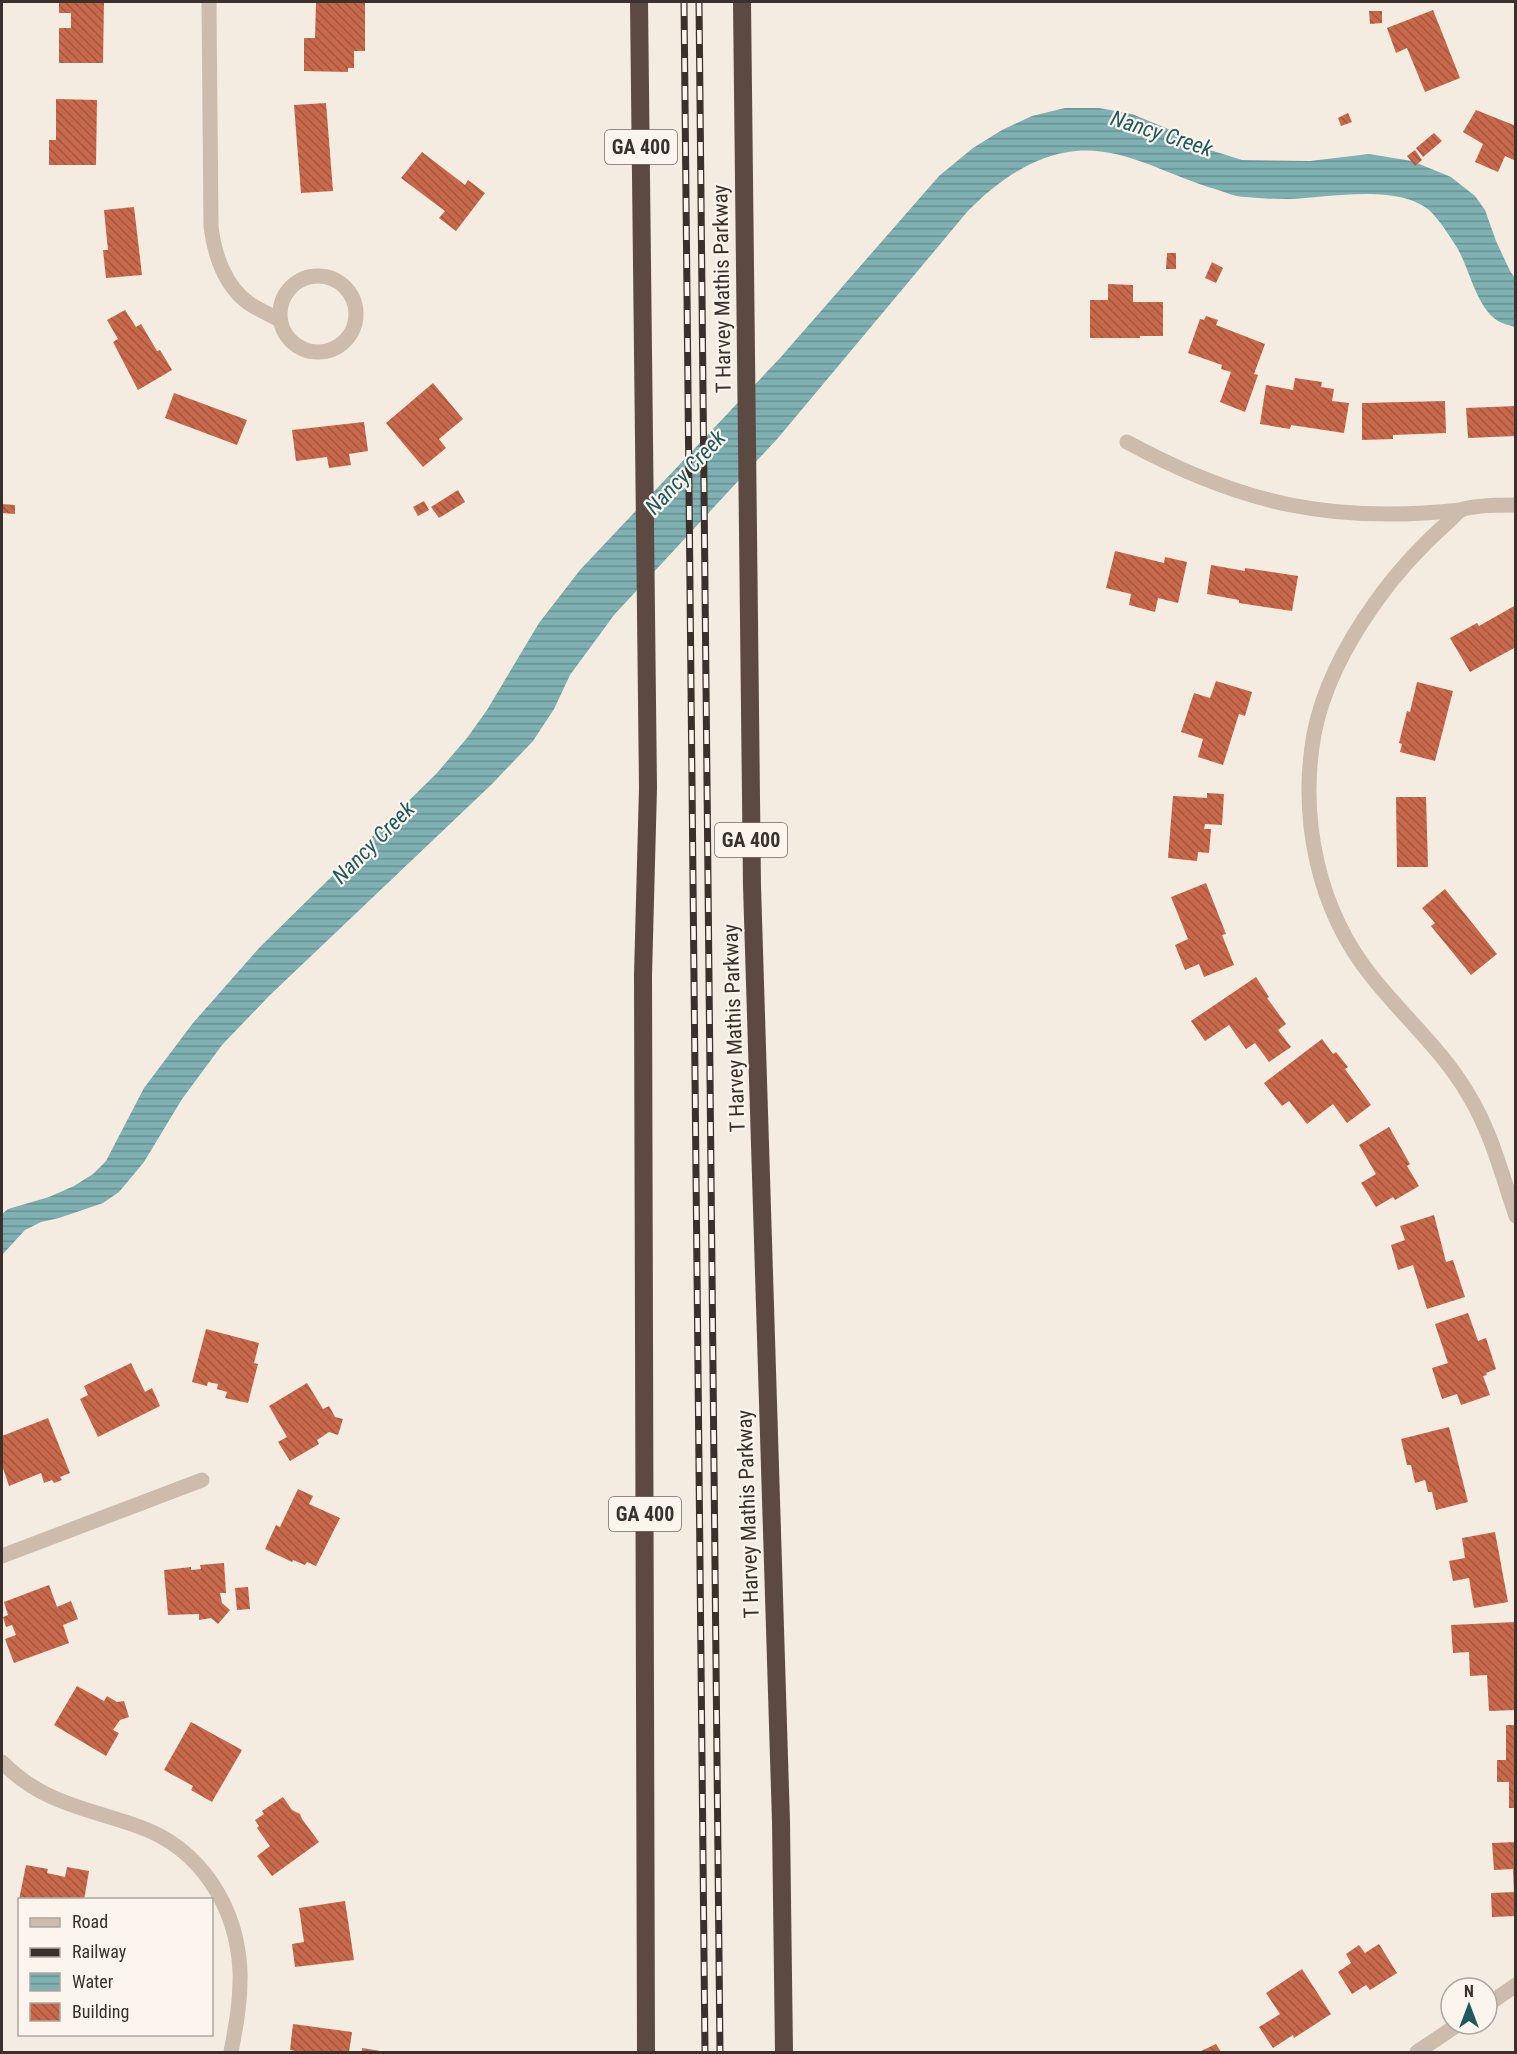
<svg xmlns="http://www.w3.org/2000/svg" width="1517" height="2054" font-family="'Roboto Condensed',sans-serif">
<defs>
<pattern id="water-rules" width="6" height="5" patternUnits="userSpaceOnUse" patternTransform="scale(1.5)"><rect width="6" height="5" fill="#7fb0b2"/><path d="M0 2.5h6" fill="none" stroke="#699091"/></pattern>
<pattern id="building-back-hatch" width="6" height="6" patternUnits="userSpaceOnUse" patternTransform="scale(1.5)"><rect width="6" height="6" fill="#c8694b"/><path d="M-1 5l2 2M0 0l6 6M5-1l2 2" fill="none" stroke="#a4573f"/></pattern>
</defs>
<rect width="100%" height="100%" fill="#f4ebe1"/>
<path fill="url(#water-rules)" d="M1065,108H1099L1132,114L1173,131L1210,150L1242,160L1310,161L1369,154L1412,161L1451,177L1475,196L1485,210L1496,241L1510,271L1515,278V327C1510,325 1503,324 1498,321C1475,306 1470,268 1456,246C1449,235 1439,219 1429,210C1397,183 1326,198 1287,199C1273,199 1259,198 1246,197C1235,197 1225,192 1215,189C1168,176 1126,147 1076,151C1033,155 996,182 967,212L778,438L614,615L570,675L554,709L533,741L492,784L269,996L222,1045L182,1099L144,1162L119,1192L103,1203L59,1218L41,1222L25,1230L2,1255V1214L8,1209L49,1197L74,1186L93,1174L106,1161L144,1088L193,1023L260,947L436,774L467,738L487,710L539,623L580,570L780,358L939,176L973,148L1002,130L1032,116Z"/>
<g fill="url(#building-back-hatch)">
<polygon points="59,2 104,2 103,63 59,63 59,28 71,28 71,13 59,13"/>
<polygon points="316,2 365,2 365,51 354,51 354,68 348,68 348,72 304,71 304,38 315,38"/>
<polygon points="1433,10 1460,78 1425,92 1407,48 1396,53 1387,28"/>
<polygon points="1369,11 1382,11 1382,23 1370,24"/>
<polygon points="56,99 97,100 96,165 49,165 49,140 56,140"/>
<polygon points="326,103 333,191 301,193 294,105"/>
<polygon points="1476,110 1516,126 1516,161 1505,156 1498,172 1475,162 1483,144 1463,132"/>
<polygon points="1348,113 1352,122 1341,126 1338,118"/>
<polygon points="1434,133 1442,141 1423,157 1416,148"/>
<polygon points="1415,150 1422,160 1415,166 1407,156"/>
<polygon points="422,152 465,185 468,180 485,193 456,231 439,218 445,211 401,178"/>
<polygon points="134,207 142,275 106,278 103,250 108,250 104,210"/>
<polygon points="1167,253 1176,253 1176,269 1166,269"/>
<polygon points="1212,262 1223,268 1216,283 1205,278"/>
<polygon points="1108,284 1133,285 1133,302 1163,302 1163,336 1140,336 1140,338 1090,338 1090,300 1108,300"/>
<polygon points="125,310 136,327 141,324 157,351 160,350 172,370 138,390 113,342 118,339 107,320"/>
<polygon points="1206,316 1218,320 1216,325 1265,344 1254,374 1258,375 1245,412 1220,402 1231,372 1221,369 1222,365 1188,353 1200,319 1204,320"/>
<polygon points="1295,378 1322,382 1321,387 1334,389 1332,401 1349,403 1344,433 1291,425 1290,429 1260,424 1266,385 1293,390"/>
<polygon points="433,383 463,419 439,439 446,448 423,467 386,423"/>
<polygon points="174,393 247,420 237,445 165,418"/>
<polygon points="1445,401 1446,433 1393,435 1393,439 1362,440 1362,403"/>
<polygon points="1516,406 1516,436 1468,438 1466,408"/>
<polygon points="364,422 368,451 349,454 351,465 329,468 327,457 296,461 292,430"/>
<polygon points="458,490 465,502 439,518 431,507"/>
<polygon points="424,501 429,510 418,516 413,507"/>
<polygon points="2,504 15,505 15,514 2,513"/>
<polygon points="1115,551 1164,563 1165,557 1187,562 1178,603 1158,598 1155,612 1129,605 1131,594 1106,588"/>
<polygon points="1211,565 1245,571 1245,568 1298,576 1292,611 1239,603 1239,600 1207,594"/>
<polygon points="1516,605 1516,647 1470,672 1450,638 1477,623 1479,626"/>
<polygon points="1216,681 1252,692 1245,716 1239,714 1223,765 1198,757 1203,739 1181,732 1194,693 1210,698"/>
<polygon points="1417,682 1453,691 1435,761 1400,752 1402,744 1399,743 1407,711 1410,712"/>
<polygon points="1207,793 1224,794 1222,825 1205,824 1204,829 1211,829 1209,853 1198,852 1197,861 1168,858 1173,796 1207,798"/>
<polygon points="1396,797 1426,797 1428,867 1397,867"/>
<polygon points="1206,883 1226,934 1222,935 1234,965 1204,977 1199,964 1185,970 1175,945 1188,939 1171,897"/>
<polygon points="1445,889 1497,954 1471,975 1431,926 1435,923 1422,908"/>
<polygon points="1256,977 1269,997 1267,998 1286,1024 1278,1030 1291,1047 1269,1062 1255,1043 1246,1049 1229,1025 1205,1041 1191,1021"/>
<polygon points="1322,1039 1333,1054 1336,1052 1348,1067 1345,1069 1371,1105 1347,1123 1333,1104 1307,1124 1289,1101 1282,1106 1264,1083"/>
<polygon points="1389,1127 1410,1164 1407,1166 1419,1186 1395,1200 1393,1197 1376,1207 1361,1183 1376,1174 1359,1145"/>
<polygon points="1434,1215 1446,1262 1453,1260 1465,1297 1427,1309 1413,1265 1398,1270 1391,1245 1405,1240 1400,1226"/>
<polygon points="1468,1313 1478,1341 1486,1338 1496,1369 1486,1373 1487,1375 1483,1376 1490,1395 1461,1405 1457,1394 1442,1399 1432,1368 1448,1363 1435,1324"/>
<polygon points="206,1329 259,1343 254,1363 258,1364 248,1403 225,1398 227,1392 217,1389 218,1384 208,1382 207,1386 192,1382"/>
<polygon points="131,1363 145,1392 152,1388 160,1406 98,1437 80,1399 88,1395 84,1386"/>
<polygon points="307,1383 323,1409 329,1406 335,1417 343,1419 338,1435 329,1432 317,1440 319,1444 290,1461 278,1442 287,1437 269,1406"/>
<polygon points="48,1418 70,1473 60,1477 62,1480 54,1483 52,1480 44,1483 41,1473 9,1486 2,1465 2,1436"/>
<polygon points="1449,1427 1468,1502 1436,1510 1432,1492 1428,1492 1425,1480 1415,1483 1411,1465 1407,1465 1401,1439"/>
<polygon points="298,1489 313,1496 309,1504 340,1518 316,1566 307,1562 305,1565 293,1560 292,1562 265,1549 276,1525 280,1527"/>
<polygon points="1495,1532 1508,1602 1474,1608 1469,1578 1453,1581 1449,1561 1465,1558 1462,1538"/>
<polygon points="224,1563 226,1593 220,1593 222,1603 230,1610 218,1624 211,1618 199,1620 199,1614 168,1615 164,1570 191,1567 191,1570 201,1569 200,1565"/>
<polygon points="49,1585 57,1607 71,1601 78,1619 63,1625 69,1643 14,1663 5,1639 16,1635 12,1625 6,1627 3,1617 8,1615 4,1602"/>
<polygon points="248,1587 250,1609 237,1610 235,1588"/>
<polygon points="1516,1622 1516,1710 1489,1711 1487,1675 1470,1676 1469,1652 1453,1653 1451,1625"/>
<polygon points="77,1686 104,1701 107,1696 117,1702 124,1701 129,1717 120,1720 113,1730 119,1733 106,1756 54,1725"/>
<polygon points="191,1722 242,1750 212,1802 191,1790 193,1786 164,1770"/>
<polygon points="1506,1725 1516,1725 1516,1808 1509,1808 1509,1782 1497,1782 1497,1760 1506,1760"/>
<polygon points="283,1797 292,1810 300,1814 302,1819 319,1842 272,1876 257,1856 270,1846 257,1828 259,1826 255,1820 264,1814 262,1811"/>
<polygon points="1516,1842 1516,1916 1492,1917 1491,1893 1514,1892 1513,1869 1494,1870 1492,1843"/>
<polygon points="26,1865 48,1869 47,1873 65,1877 67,1867 89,1871 84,1900 19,1900"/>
<polygon points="345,1901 354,1960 295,1967 292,1944 304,1942 299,1908"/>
<polygon points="1379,1944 1397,1973 1370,1990 1366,1985 1352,1994 1338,1972 1351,1963 1346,1954 1359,1945 1365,1953"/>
<polygon points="1302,1969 1331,2014 1294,2038 1293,2035 1273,2048 1259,2027 1280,2014 1266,1993"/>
<polygon points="293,2024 352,2032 349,2052 302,2052 290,2050"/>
<polygon points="1216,2044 1221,2052 1199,2052"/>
<polygon points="362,2048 380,2051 380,2052 362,2052"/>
</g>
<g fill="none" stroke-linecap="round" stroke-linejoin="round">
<g stroke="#cdbbac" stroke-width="15">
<path d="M209,2L211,226C214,254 225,287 250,304C260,310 270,315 280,320"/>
<circle cx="318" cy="314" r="38"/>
<path d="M1127,442C1241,504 1332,524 1461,510"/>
<path d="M1516,505C1502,505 1472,505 1461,510C1457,512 1452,519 1448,522C1420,547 1396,573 1375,603C1348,641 1323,688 1314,734C1299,819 1318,911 1373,978C1404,1017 1443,1051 1468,1094C1491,1131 1502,1175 1516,1216"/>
<polyline points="2,1556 202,1480"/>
<path d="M2,1762C43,1804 87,1808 140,1827C201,1849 237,1907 240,1971C241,1999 236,2026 231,2052"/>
<polyline points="1487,2005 1516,1985"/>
<polyline points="1417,2052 1459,2024"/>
</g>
<g stroke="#5c4a42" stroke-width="18">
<polyline points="639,2 648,788 643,975 646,2052"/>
<polyline points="742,2 752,886 781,1822 784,2052"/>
</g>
<defs>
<g id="rail">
<polyline points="684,2 705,2052"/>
<polyline points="699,2 720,2052"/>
</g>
</defs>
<use href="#rail" stroke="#3b302b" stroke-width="7"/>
<use href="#rail" stroke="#fbf5ee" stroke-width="4.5" stroke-dasharray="14" stroke-linecap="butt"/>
</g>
<g text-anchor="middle" stroke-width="4.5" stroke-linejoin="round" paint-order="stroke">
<g fill="#fbf5ee" stroke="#756b66" stroke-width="1.5">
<rect x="605" y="130" width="72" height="34" rx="4.5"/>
<rect x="715" y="823" width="72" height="34" rx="4.5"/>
<rect x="609" y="1497" width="72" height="34" rx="4.5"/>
</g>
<g font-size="20" font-weight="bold" fill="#3b302b">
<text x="641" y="154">GA 400</text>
<text x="751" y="847">GA 400</text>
<text x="645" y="1521">GA 400</text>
</g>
<g font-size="21" fill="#3b302b" stroke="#fbf5ee">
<text transform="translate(722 289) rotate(-91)" y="7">T Harvey Mathis Parkway</text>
<text transform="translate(734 1028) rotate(-92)" y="7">T Harvey Mathis Parkway</text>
<text transform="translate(748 1514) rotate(-92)" y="7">T Harvey Mathis Parkway</text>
</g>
<g font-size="22" font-style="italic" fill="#1f5a5e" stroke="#fbf5ee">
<text transform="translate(1162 133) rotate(18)" y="8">Nancy Creek</text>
<text transform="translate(685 472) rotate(-47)" y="8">Nancy Creek</text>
<text transform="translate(373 842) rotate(-45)" y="8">Nancy Creek</text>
</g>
</g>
<rect width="1517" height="2054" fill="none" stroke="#3b302b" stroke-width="6"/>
<rect x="18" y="1898" width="195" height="138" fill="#fbf5ee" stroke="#aea6a0" stroke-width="1.5"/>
<rect x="30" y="1918" width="30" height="9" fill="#cdbbac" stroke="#aea6a0" stroke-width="1.5"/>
<text x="72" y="1928" font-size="18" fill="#3b302b">Road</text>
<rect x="30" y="1948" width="30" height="9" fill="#3b302b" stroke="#aea6a0" stroke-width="1.5"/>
<text x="72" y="1958" font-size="18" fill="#3b302b">Railway</text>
<rect x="30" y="1973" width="30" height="18" fill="url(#water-rules)" stroke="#aea6a0" stroke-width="1.5"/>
<text x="72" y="1988" font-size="18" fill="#3b302b">Water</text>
<rect x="30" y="2003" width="30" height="18" fill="url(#building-back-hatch)" stroke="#aea6a0" stroke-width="1.5"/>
<text x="72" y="2018" font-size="18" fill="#3b302b">Building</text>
<g transform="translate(1469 2006)"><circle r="28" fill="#fbf5ee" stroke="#aea6a0" stroke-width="1.5"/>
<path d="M0-4.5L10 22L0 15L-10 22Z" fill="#1f5a5e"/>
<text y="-9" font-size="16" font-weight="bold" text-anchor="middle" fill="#3b302b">N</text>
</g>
</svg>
